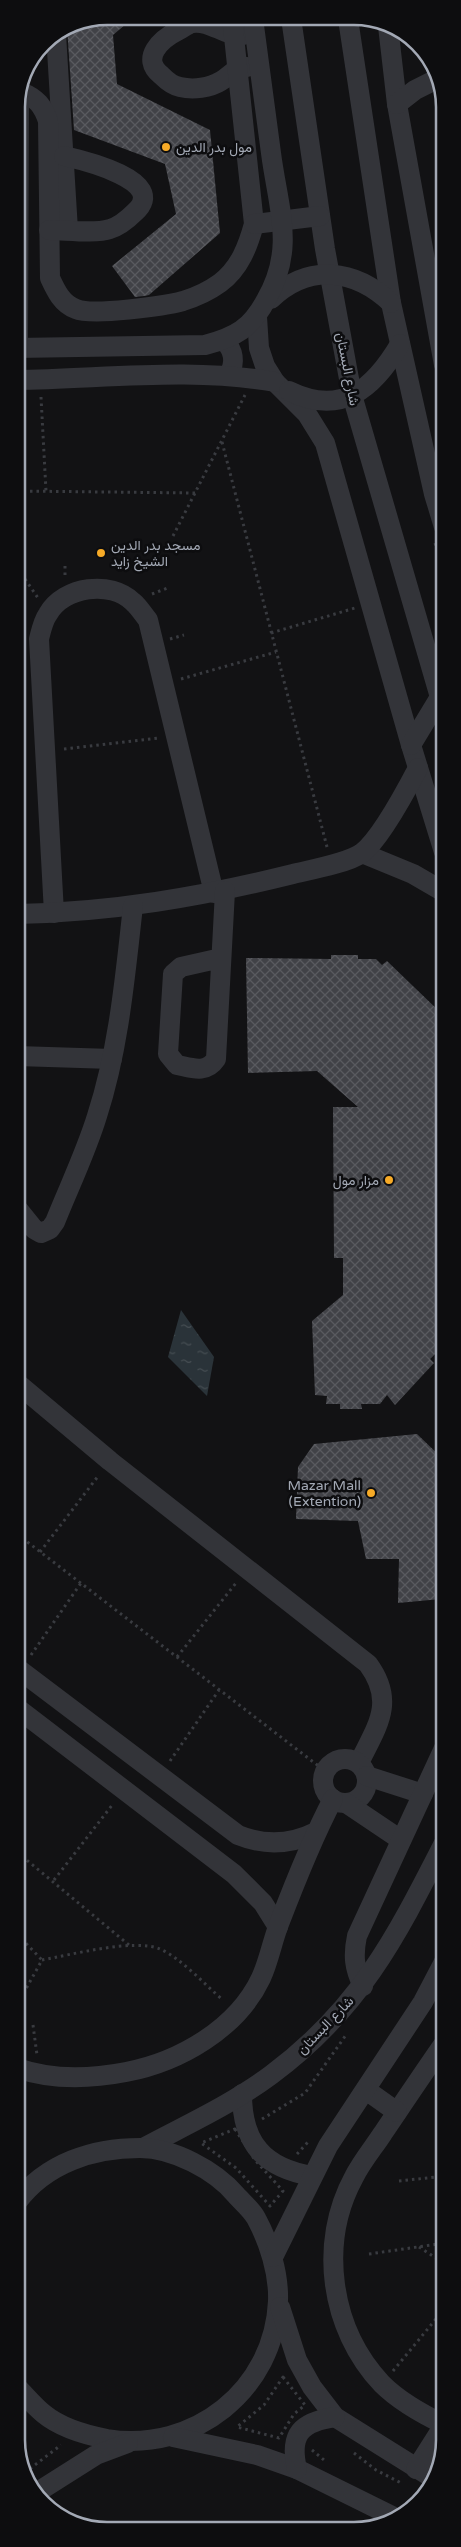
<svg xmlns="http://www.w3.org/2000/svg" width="461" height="2547" font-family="'Varela Round',Vazirmatn,sans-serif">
<defs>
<pattern id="water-ripples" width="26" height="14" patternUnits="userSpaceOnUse" patternTransform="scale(1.25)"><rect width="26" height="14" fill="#2a3339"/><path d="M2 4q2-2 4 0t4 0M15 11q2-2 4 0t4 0" fill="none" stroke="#464e53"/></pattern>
<pattern id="building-cross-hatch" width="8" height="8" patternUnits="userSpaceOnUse" patternTransform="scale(1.25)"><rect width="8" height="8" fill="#414247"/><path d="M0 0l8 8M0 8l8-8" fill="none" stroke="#595a5f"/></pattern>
</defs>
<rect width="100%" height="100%" fill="#121214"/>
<polygon fill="url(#water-ripples)" points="181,1310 214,1357 207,1396 168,1357"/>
<g fill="url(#building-cross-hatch)">
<polygon points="107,16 134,17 113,35 117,84 210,130 220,233 149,295 144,296 135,297 112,266 176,214 165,164 74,130 67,27 73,23"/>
<polygon points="331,955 358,955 358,959 376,959 382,965 387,961 441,1013 444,1049 444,1062 440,1062 441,1103 444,1103 444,1345 430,1359 434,1363 395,1405 387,1395 380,1404 361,1404 362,1409 340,1409 340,1404 326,1404 327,1396 315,1395 312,1321 343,1295 343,1258 334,1258 333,1107 358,1107 317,1071 248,1073 246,958 331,959"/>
<polygon points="417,1434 444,1460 444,1594 441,1599 398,1603 399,1559 366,1559 358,1521 296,1519 298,1467 314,1444"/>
</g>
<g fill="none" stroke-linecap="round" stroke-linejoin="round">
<g stroke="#393b40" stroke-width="3" stroke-dasharray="2.5 4" stroke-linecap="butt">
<polyline points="41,397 46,491"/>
<polyline points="222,442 327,847"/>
<polyline points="17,491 195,493"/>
<polyline points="173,536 245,395"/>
<polyline points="435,543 444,575"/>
<polyline points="65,566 65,578"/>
<polyline points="25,579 38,598"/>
<polyline points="152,594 170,587"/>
<polyline points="271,633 355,608"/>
<polyline points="170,639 184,635"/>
<polyline points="181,679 276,652"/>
<polyline points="17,701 25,701"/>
<polyline points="64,749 159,738"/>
<polyline points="17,1534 325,1771"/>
<polyline points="40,1552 99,1475"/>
<polyline points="31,1655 81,1583"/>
<polyline points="177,1657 236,1583"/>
<polyline points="170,1761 219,1690"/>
<polyline points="17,1852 129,1945"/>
<polyline points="54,1880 113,1804"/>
<polyline points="17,1934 42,1960"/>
<polyline points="439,1943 445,1932"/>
<path d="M42,1960C70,1955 135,1938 160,1949C181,1958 205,1985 223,2000"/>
<polyline points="17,2005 42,1960"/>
<polyline points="33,2025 37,2055"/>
<polyline points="262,2119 305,2093 346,2035"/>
<polygon points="235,2129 255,2160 283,2191 270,2206 236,2168 201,2143"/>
<polyline points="297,2154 308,2142"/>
<polyline points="399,2181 445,2176"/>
<polyline points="419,2247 445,2264"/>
<polyline points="369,2254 445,2243"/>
<polyline points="393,2371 445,2308"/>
<polygon points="283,2377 305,2405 294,2414 279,2438 237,2427 264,2405"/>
<polyline points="312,2450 324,2460"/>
<polyline points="354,2453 376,2470 403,2484"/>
<polyline points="25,2469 27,2471 61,2445"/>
</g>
<g stroke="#333439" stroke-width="20">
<polyline points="291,18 325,249 352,395 444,711"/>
<polyline points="348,19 391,303 434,494 444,527"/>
<polyline points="388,26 397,104 444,365"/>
<polyline points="56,34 68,230"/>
<path d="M243,35C225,37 211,20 192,23C188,24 183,28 179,30C161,39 140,58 161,75C166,80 173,86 180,87C193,90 210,88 221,81C231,75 234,68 247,67"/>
<path d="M21,92C37,98 43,106 48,121L50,278C56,291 62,304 76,309C92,316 165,306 183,301C196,297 209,291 220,283C240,268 248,246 254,224L232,18"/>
<polyline points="397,104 415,90 437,79"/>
<polyline points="254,224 320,216"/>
<path d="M49,230C66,230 95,234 110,229C120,226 128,219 135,212C170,181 82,160 64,156"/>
<path d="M271,299C309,263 355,269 391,303"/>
<polyline points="257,317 259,348 265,366 275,382 307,414 325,443 411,745 444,852"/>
<path d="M224,340C234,351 236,361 229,375"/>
<path d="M16,348L205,345C236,337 251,328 266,300C296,248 278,208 271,153C265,108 259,63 253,18"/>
<polyline points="18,348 19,95"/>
<path d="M16,380C103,379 190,367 275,382"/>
<path d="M289,391C342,417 374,388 400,344"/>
<polyline points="411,745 440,697"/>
<polyline points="362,853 413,874 444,892"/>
<path d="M54,913L39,639C41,631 43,621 48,614C64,586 111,580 133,602C139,607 143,614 148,620L214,893"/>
<path d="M17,914C113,912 200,897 293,874C310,870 348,863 362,853C380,839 407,789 418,768"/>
<path d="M221,958L181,967L173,974L168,1054L177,1065C192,1068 206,1074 216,1059L225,891"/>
<polyline points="17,1056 112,1059"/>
<path d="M17,1208L34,1229L41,1233L50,1229L55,1222C69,1187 86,1152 97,1116C119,1048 125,977 133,906"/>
<path d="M17,1383L110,1461L368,1664C396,1702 377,1726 359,1763"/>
<path d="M17,1668L238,1835C265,1846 290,1845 316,1832"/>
<polyline points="17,1708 234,1874 263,1903 278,1927"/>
<circle cx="345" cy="1781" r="22"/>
<polyline points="367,1776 423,1794"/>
<polyline points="346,1803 401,1840"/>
<path d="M363,1986C354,1968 353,1955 357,1936L445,1746"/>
<path d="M445,2042C424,2072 404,2102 383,2133C374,2147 362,2161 354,2177C318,2243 330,2329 382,2384C400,2402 422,2414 445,2425"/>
<path d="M17,2068C51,2080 90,2079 126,2072C179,2062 237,2029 261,1978C269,1961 272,1942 279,1924C295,1882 312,1839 333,1799"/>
<polyline points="366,2090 397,2112"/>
<path d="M242,2094C242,2143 264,2168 312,2176"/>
<path d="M143,2148C186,2125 232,2104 271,2075C360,2009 396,1937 445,1841"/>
<path d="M17,2202C46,2163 93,2148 140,2148C173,2148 215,2170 236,2195C242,2202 251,2209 256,2218C269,2242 279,2273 278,2301C274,2390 194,2453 107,2439C86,2435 61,2428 44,2414C34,2406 26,2396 17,2387"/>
<polyline points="273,2257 328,2146 423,2002 445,1960"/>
<polyline points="280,2307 297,2360 312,2387 335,2417 431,2477"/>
<polyline points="173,2437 257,2455 297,2469 392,2516"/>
<path d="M297,2469C289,2434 301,2422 335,2417"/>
<polyline points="416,2469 444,2425"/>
<polyline points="36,2493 96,2455 128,2443"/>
</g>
</g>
<g fill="#f6aa27" stroke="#0d0d0f" stroke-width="2">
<circle cx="166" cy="147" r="5"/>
<circle cx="101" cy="553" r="5"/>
<circle cx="389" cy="1180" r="5"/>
<circle cx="371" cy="1493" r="5"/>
</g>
<g text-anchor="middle" stroke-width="5" stroke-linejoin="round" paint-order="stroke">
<g font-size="14" fill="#a3a9b5" stroke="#0d0d0f" text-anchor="start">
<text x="176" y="152">مول بدر الدين</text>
<text x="111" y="550">مسجد بدر الدين<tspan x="111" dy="16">الشيخ زايد</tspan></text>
<text x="379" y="1185" text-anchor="end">مزار مول</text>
<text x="361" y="1490" text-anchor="end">Mazar Mall<tspan x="361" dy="16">(Extention)</tspan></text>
</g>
<g font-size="14" fill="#a3a9b5" stroke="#0d0d0f">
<text transform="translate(348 369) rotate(79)" y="5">شارع البستان</text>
<text transform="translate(325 2025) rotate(-46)" y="5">شارع البستان</text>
</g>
</g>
<path d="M0 0H461V2547H0ZM107 25H354A82 82 0 0 1 436 107V2440A82 82 0 0 1 354 2522H107A82 82 0 0 1 25 2440V107A82 82 0 0 1 107 25Z" fill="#0d0d0f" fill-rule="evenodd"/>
<path fill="none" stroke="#a3a9b5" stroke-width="2.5" d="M107 25H354A82 82 0 0 1 436 107V2440A82 82 0 0 1 354 2522H107A82 82 0 0 1 25 2440V107A82 82 0 0 1 107 25Z"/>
</svg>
